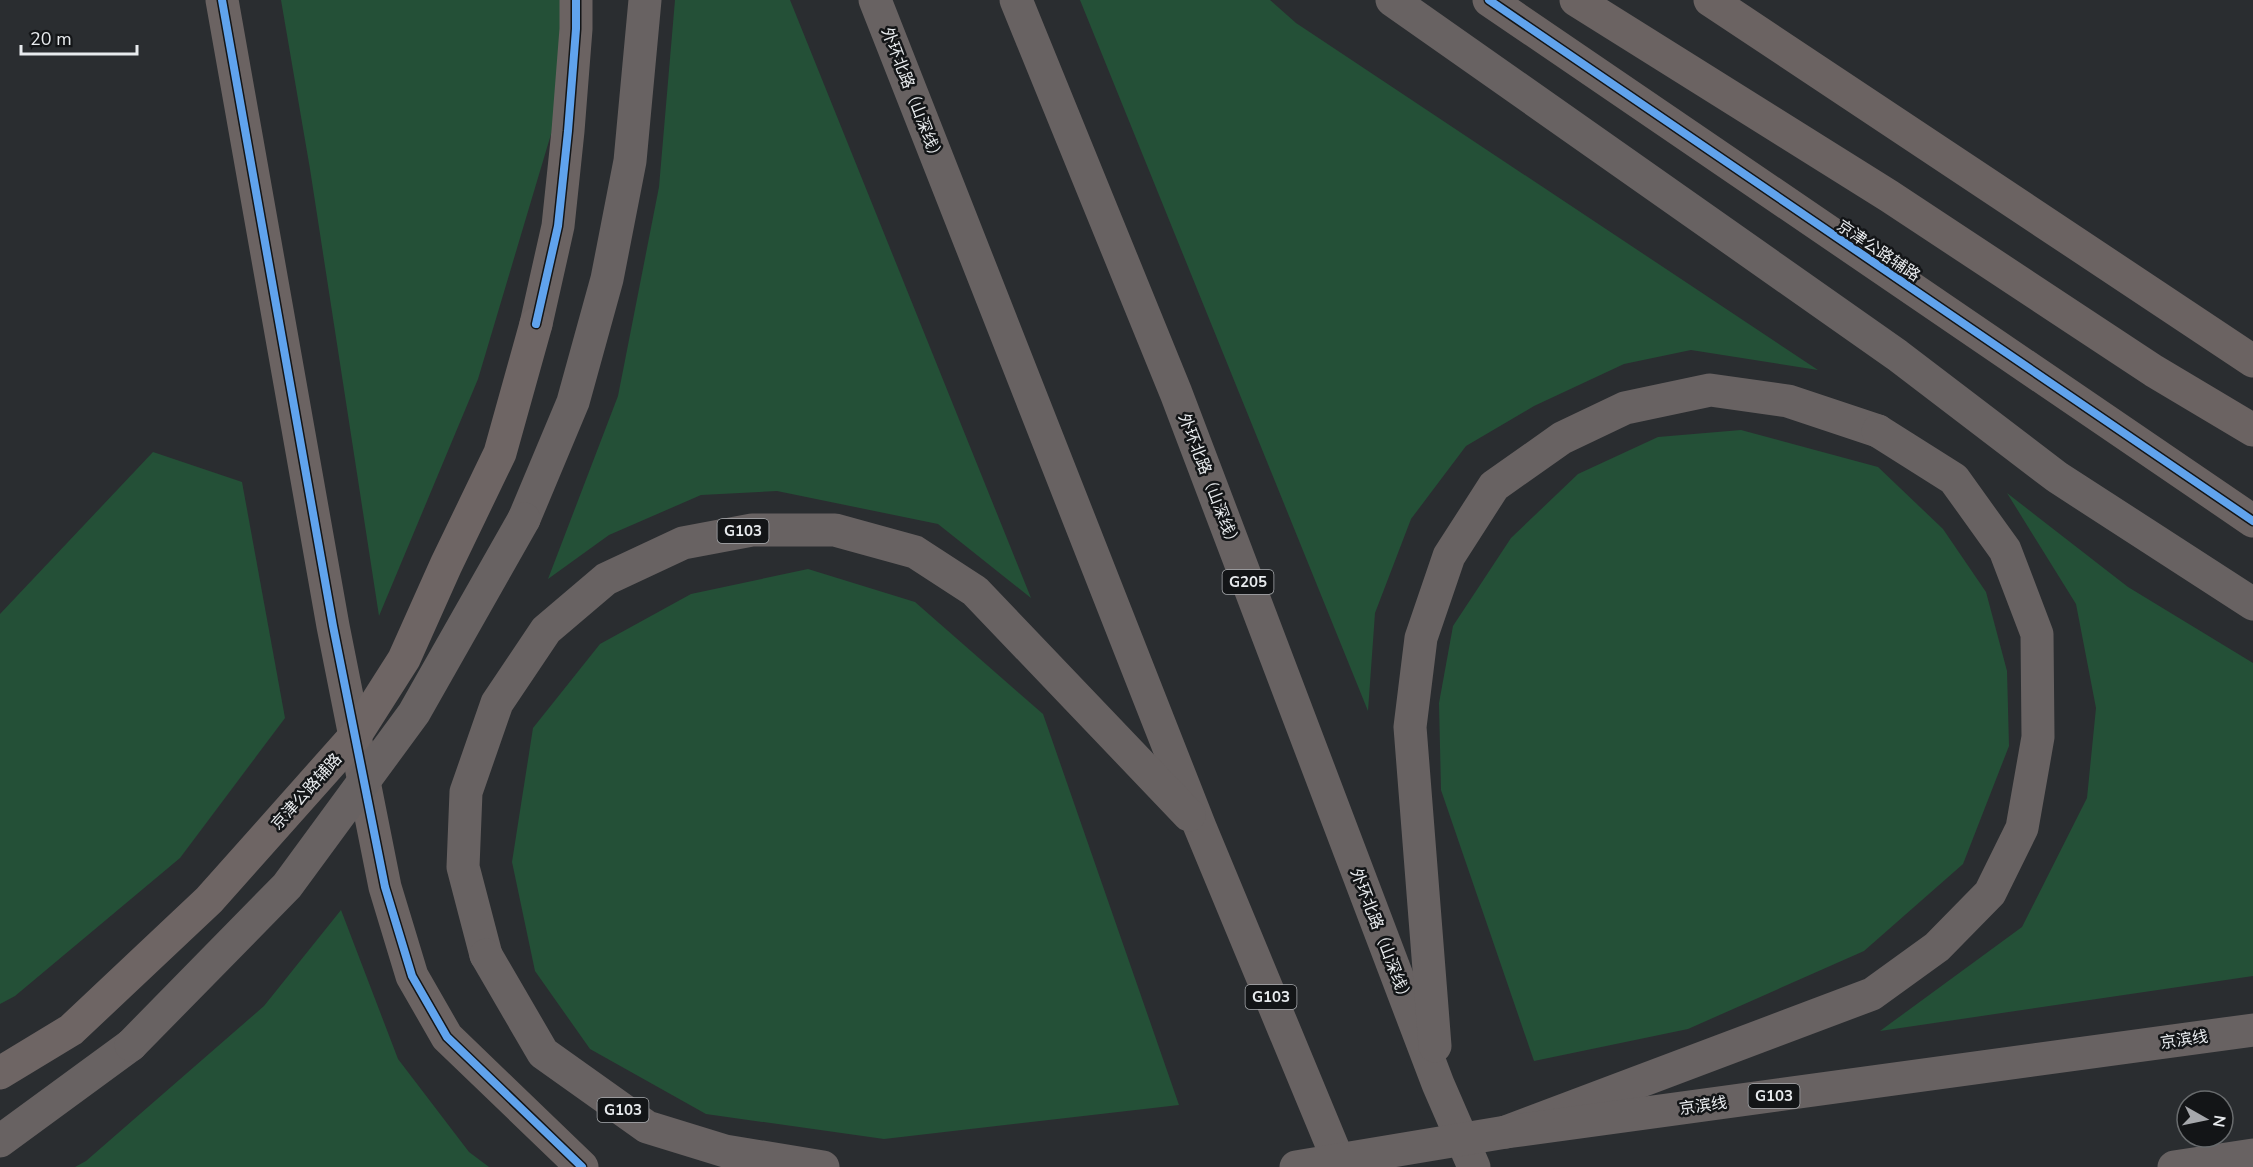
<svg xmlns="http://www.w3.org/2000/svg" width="2253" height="1167" font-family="'Nunito Sans','Noto Sans SC',sans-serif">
<rect width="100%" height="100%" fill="#2a2d30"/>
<g fill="#245037">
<polygon points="281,0 591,0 478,379 379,616 310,169"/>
<polygon points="675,0 790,0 1031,598 938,524 777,491 701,495 609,535 548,579 618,396 659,187"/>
<polygon points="1080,0 1270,0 1296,23 1818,370 1691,350 1624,364 1534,406 1466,446 1411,519 1375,613 1368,711"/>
<polygon points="1741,430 1878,467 1943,529 1986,592 2007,671 2009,746 1963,864 1864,951 1688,1029 1534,1061 1441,790 1439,703 1453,626 1511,538 1578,474 1658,437"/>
<polygon points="153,452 242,482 285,718 180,858 15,996 0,1004 0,614"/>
<polygon points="2007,493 2128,587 2253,663 2253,976 1880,1031 2022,927 2087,798 2096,708 2076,604"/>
<polygon points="808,569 915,602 1043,714 1179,1105 884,1139 706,1114 590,1049 535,971 512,862 533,728 600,644 691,594"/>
<polygon points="341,910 398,1059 469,1152 489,1167 75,1167 86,1161 264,1006"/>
</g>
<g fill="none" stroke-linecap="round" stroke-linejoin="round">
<polyline stroke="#6b6362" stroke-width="33" points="1710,0 2253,361"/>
<g stroke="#6b6362" stroke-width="33">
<polyline points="222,0 333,626 385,887 412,976 447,1037 582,1167"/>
<polyline points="1489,0 2253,521"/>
<polyline points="1576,0 1889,196 2154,371 2253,430"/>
<polyline points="536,324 558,226 568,131 576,29 576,0"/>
</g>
<polyline stroke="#6e6564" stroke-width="33" points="0,1073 71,1030 209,900 355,736 404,659 446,565 500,453 536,324"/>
<g stroke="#686262" stroke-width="33">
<polyline points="875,0 1200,827 1341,1167"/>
<polyline points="1016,0 1176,393 1438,1084 1474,1167"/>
<polyline points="1392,0 1897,355 2057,477 2253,604"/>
<polyline points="524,519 573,402 607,279 630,161 645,0"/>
<polyline points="486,955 463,867 466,792 497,703 546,630 606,579 683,543 752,530 835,530 915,552 975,591 1189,815"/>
<polyline points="1435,1046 1410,727 1421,638 1449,556 1494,486 1562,438 1625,408 1710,390 1788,401 1878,431"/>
<polyline points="0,1141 131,1045"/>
<polyline points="2174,1167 2253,1155"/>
</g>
<g stroke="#686262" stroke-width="33">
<polyline points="486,955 543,1053 647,1127 725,1151 823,1167"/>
<polyline points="131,1045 287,886 414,713 524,519"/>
<polyline points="1506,1132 1872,994 1937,947 1990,893 2022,828 2038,737 2037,634 2005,550 1954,479 1878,431"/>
<polyline points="1296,1167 1506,1132 2253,1030"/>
</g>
<defs>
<g id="cycleway">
<polyline points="222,0 333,626 385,887 412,976 447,1037 582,1167"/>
<polyline points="1489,0 2253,521"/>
<polyline points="536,324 558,226 568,131 576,29 576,0"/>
</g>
</defs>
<use href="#cycleway" stroke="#131517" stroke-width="11"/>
<use href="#cycleway" stroke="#60a3ed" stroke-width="8"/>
</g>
<g text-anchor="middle" stroke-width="5" stroke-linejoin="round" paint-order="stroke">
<g fill="#131517" stroke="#a8abae" stroke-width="1.5">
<rect x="717.5" y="519" width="51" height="24" rx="4.5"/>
<rect x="1222.5" y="570" width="51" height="24" rx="4.5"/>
<rect x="1245.5" y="985" width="51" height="24" rx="4.5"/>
<rect x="1748.5" y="1084" width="51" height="24" rx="4.5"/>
<rect x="597.5" y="1098" width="51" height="24" rx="4.5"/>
</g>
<g font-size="15" font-weight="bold" fill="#e8ebee">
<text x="743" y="536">G103</text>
<text x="1248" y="587">G205</text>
<text x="1271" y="1002">G103</text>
<text x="1774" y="1101">G103</text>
<text x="623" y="1115">G103</text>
</g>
<g font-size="16" fill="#e8ebee" stroke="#131517">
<text transform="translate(913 95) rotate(69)" y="6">外环北路（山深线）</text>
<text transform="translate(1879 250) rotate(34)" y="6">京津公路辅路</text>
<text transform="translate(1210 481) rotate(69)" y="6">外环北路（山深线）</text>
<text transform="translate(306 791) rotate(-48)" y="6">京津公路辅路</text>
<text transform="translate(1382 936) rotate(69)" y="6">外环北路（山深线）</text>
<text transform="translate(2184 1039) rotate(-8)" y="6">京滨线</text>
<text transform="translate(1703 1105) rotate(-8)" y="6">京滨线</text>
</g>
</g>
<g transform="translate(2205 1119) rotate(99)"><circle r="28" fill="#131517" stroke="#686b6d" stroke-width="1.5"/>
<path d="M0-4.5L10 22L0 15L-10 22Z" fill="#a6a8ac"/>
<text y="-9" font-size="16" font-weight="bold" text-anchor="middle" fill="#e8ebee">N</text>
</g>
<path d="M21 45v9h116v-9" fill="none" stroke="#e8ebee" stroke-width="3"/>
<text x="30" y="45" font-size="18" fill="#e8ebee" stroke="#131517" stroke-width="4.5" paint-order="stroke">20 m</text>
</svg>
